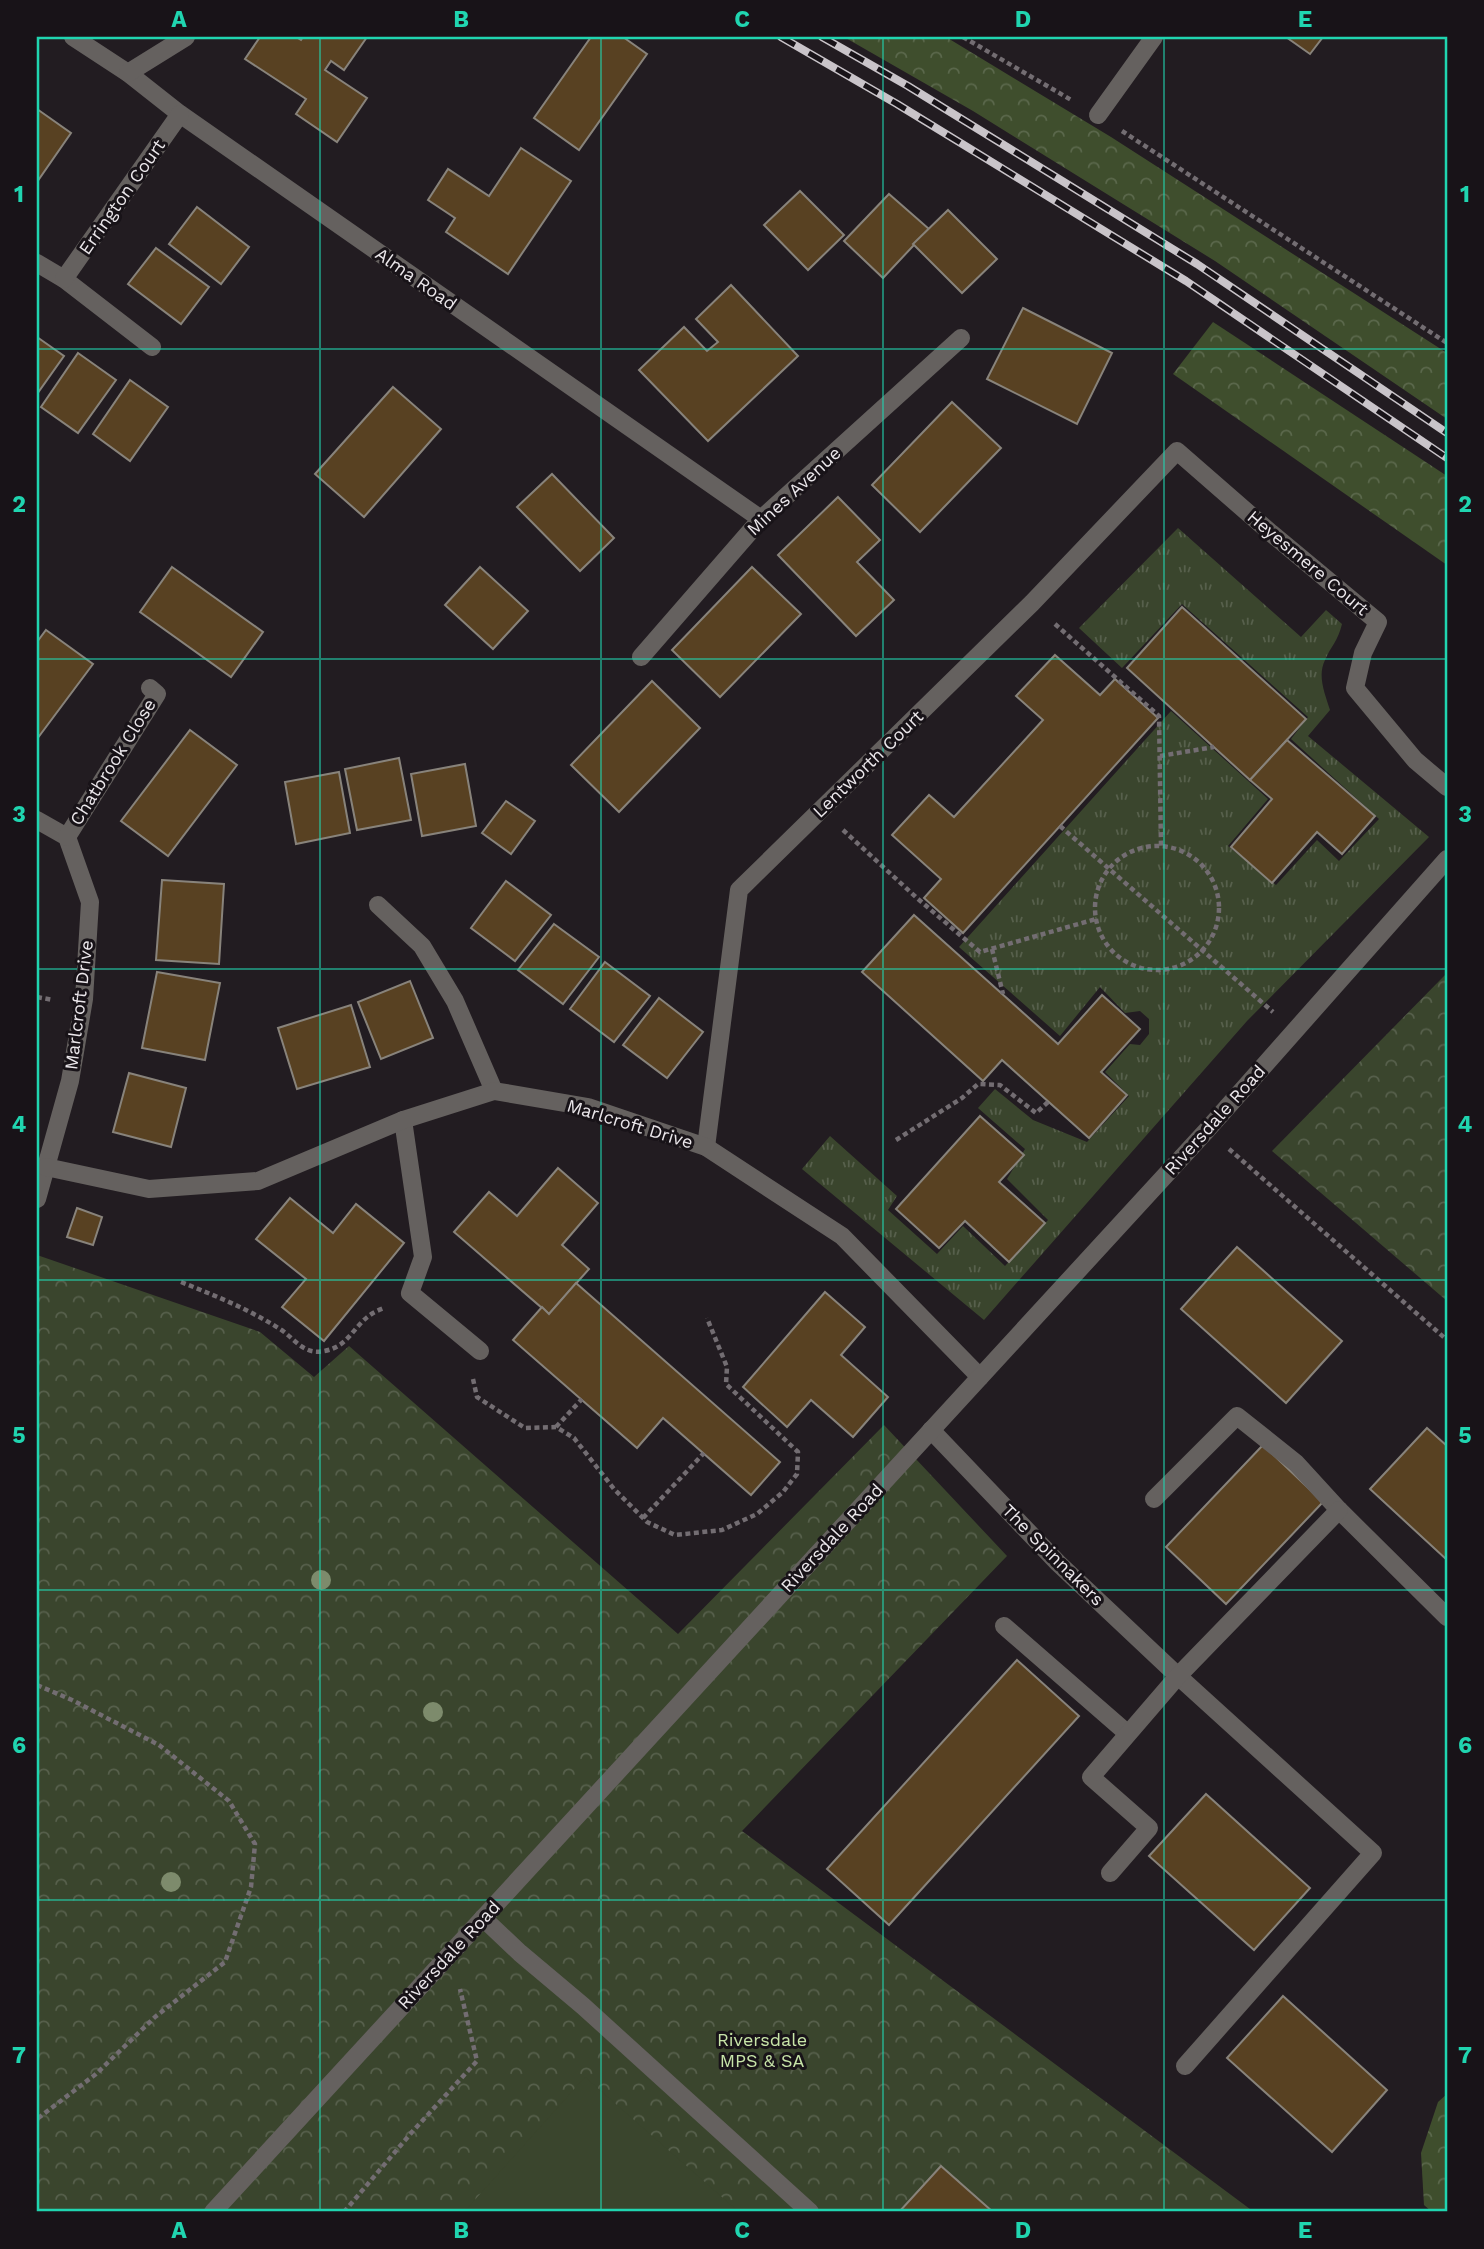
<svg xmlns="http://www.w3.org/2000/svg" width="1484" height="2249" font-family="'Work Sans',sans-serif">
<defs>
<pattern id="grass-tufts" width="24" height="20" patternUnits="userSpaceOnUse" patternTransform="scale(1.75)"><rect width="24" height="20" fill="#3a452d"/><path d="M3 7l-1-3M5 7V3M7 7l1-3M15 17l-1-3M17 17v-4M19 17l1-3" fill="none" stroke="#57604c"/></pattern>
<pattern id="forest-crowns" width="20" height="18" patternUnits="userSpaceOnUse" patternTransform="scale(1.75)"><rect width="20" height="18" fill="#3f4e2d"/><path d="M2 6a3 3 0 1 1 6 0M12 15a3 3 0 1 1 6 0" fill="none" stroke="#5b684c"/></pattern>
<pattern id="park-crowns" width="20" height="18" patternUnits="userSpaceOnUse" patternTransform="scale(1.75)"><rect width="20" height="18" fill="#3a452d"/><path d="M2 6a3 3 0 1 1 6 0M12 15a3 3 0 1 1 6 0" fill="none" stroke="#57604c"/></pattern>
</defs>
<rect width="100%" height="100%" fill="#221c21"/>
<path fill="url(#grass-tufts)" d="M1178,528L1301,637L1326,610L1342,624C1338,641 1331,646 1325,660C1317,676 1325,694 1330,710L1308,736L1429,837L1247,1021L984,1320L802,1169L830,1136L897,1196L888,1210L937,1254L963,1226L1005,1266L1048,1220L1007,1179L1025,1149L978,1108L995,1089L1033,1120L1087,1142L1129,1096L1105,1072L1130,1044L1140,1045L1149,1034V1019L1140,1011L1125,1013L1100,987L1060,1036L959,947L1171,711L1268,799L1228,846L1276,885L1317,840L1339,861L1379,819L1291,739L1308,717L1182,604L1122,668L1079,628Z"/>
<g fill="url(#forest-crowns)">
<polygon points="844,37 946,37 1111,137 1447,353 1447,419 1215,261 973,111"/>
<polygon points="1213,322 1447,476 1447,565 1173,374"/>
<polygon points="1447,2094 1447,2212 1432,2212 1424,2205 1421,2153 1438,2102"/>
</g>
<g fill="url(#park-crowns)">
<polygon points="1447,973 1447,1301 1272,1151"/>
<polygon points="37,1255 260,1332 314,1377 349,1346 678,1634 884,1425 1007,1556 742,1831 1254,2212 37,2212"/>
</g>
<polygon fill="#3a452d" points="585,2077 739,2212 464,2212"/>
<g fill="#584122" stroke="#88837b" stroke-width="2">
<polygon points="260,37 296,37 301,40 303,37 367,37 344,70 331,61 325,70 367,98 337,142 296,114 306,99 245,59"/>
<polygon points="591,37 623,37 647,54 579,150 534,118"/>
<polygon points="1286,37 1323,37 1310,54"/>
<polygon points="37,109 71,133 37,182"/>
<polygon points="521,148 571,181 508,274 446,232 455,218 428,200 448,169 489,196"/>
<polygon points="800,191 844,235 808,270 764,225"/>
<polygon points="889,194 929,229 883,278 844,241"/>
<polygon points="197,207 249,247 221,284 169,244"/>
<polygon points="948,210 997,259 962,293 913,244"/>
<polygon points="156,248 209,287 181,324 128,284"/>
<polygon points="731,285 798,356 708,441 639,370 684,327 707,351 718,342 696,319"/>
<polygon points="1023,308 1112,353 1077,424 987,379"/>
<polygon points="37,337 64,356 37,394"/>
<polygon points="78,353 116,380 78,433 41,407"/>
<polygon points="130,380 168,407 130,461 93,434"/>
<polygon points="393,387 441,429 364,517 315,474"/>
<polygon points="952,402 1001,448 920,532 872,485"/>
<polygon points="552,474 614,538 580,571 517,507"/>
<polygon points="838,497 880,540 857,562 894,600 856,636 778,555"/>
<polygon points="172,567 263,632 231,677 140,612"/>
<polygon points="480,567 528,611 493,649 445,605"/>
<polygon points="752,567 801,614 720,697 672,650"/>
<polygon points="1182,607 1306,719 1250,780 1127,668"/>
<polygon points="46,630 93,664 37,739 37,642"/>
<polygon points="1055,655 1100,695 1115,679 1158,718 963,933 924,898 941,879 892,835 929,795 954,817 1043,720 1016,696"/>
<polygon points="652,681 700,728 619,812 571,765"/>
<polygon points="190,730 237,765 168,856 121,821"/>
<polygon points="1287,740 1375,816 1342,854 1317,832 1272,883 1231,847 1272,799 1250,780"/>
<polygon points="399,758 411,820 357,830 345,769"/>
<polygon points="465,764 476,826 422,836 411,774"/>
<polygon points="339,772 350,833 296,844 285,782"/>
<polygon points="506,801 535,821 511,854 482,833"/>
<polygon points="162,880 224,884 219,964 156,960"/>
<polygon points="506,881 551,915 515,961 471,928"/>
<polygon points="914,915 1058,1044 1102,995 1140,1029 1101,1072 1127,1095 1089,1138 1002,1060 983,1081 862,972"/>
<polygon points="554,924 599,957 563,1004 518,970"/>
<polygon points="605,962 650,996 614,1042 570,1009"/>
<polygon points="157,972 220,983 205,1060 142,1048"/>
<polygon points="410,981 433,1038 381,1059 358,1002"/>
<polygon points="659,998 703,1032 667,1078 623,1045"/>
<polygon points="351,1005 370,1067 297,1089 278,1028"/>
<polygon points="129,1073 186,1088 171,1147 113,1132"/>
<polygon points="980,1116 1024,1155 999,1182 1045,1223 1009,1262 965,1221 939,1248 896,1209"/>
<polygon points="558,1168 598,1203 562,1245 589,1269 549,1314 454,1232 489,1192 517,1216"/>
<polygon points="290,1198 333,1233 356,1204 404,1243 324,1341 282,1307 306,1279 256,1239"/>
<polygon points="77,1208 102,1217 93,1245 67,1237"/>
<polygon points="1237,1247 1342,1341 1286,1403 1181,1309"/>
<polygon points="576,1283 780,1462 751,1495 663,1418 637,1448 513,1340 542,1307 549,1314"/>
<polygon points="825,1292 865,1327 841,1355 888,1397 853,1437 811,1400 787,1427 743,1387"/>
<polygon points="1427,1428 1447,1446 1447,1560 1370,1489"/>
<polygon points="1263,1445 1323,1502 1226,1604 1166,1547"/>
<polygon points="1017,1660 1079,1716 889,1925 827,1869"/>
<polygon points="1206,1794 1310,1888 1254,1950 1149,1856"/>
<polygon points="1283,1996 1387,2090 1332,2152 1227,2058"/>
<polygon points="941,2166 993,2212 899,2212"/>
</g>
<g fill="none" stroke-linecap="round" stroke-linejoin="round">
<g stroke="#736d72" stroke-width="4.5" stroke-dasharray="5 3.5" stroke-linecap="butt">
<polyline points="963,37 1073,101"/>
<polyline points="1122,131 1447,343"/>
<polyline points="1055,624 1159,716 1161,846"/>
<polyline points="1160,756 1214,747"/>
<polyline points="1060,826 1273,1012"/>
<polyline points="843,830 918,899 980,952 1096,919"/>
<circle cx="1157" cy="908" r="62"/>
<polyline points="992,949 1003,994"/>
<polyline points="37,997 53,1000"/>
<polyline points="896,1140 962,1098 978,1084 1000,1085 1036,1113 1048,1102"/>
<polyline points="1229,1149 1447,1340"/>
<path d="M181,1282C216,1296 251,1310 283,1331C296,1341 305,1355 324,1351C348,1347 353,1327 370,1315C374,1312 379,1310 384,1308"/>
<polyline points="473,1379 477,1397 525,1428 556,1427 574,1438 614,1489 647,1522 675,1535 722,1530 757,1514 783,1492 797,1474 798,1452 726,1384 727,1367 707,1318"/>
<polyline points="556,1427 582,1399"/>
<polyline points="643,1518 704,1453"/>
<polyline points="37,1685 72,1700 159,1745 229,1801 255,1844 251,1887 225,1962 155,2017 96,2074 37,2119"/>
<polyline points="344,2212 412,2132 477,2061 460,1989"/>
</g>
<g stroke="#65615f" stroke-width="18">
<polyline points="73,37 128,73 180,114 761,519"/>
<polyline points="128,73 186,37"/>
<polyline points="1098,115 1154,37"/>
<polyline points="37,263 64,279 152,347"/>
<polyline points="64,279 180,114"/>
<polyline points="641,657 761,519 961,338"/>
<polyline points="37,820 67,837 90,902 84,999 70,1081 37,1199"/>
<polyline points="67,837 157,694 150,688"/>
<polyline points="378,905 422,946 455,1001 494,1091"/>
<polyline points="403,1120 423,1257 410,1293 480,1351"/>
<polyline points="706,1147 739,890 1032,603 1177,451 1271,533 1378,622 1363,653 1355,688 1415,760 1447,787"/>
<polyline points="46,1167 149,1189 258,1181 403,1120 494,1091 588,1107 706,1147 842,1236 980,1377"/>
<polyline points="931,1430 1058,1563 1178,1676 1373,1853 1185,2066"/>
<polyline points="1154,1499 1237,1416 1296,1463 1339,1510 1447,1617"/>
<polyline points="1004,1626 1127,1733"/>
<polyline points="1110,1873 1149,1828 1091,1777 1178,1676 1339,1510"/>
<polyline points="483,1918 520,1953 583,2006 810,2212"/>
<polyline points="213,2212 1207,1130 1447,859"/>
</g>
<defs>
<g id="rail">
<polyline points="781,37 897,104 1186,281 1447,458"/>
<polyline points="822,37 908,86 1197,264 1447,433"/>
</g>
</defs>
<use href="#rail" stroke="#c9c4c9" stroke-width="8"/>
<use href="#rail" stroke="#181318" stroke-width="5" stroke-dasharray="16" stroke-linecap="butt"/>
</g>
<g fill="#7d8b6c">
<circle cx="321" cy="1580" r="10"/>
<circle cx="433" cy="1712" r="10"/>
<circle cx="171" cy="1882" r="10"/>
</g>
<path fill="none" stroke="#20d5b0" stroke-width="2" stroke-opacity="0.55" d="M320,37V2212M601,37V2212M883,37V2212M1164,37V2212M37,349H1447M37,659H1447M37,969H1447M37,1280H1447M37,1590H1447M37,1900H1447"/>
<g text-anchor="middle" stroke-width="6" stroke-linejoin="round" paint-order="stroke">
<g font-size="18" fill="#ebe7eb" stroke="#181318">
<text transform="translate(122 197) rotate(-55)" y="6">Errington Court</text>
<text transform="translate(416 279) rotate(35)" y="6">Alma Road</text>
<text transform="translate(794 491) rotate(-43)" y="6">Mines Avenue</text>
<text transform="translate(1308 563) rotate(40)" y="6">Heyesmere Court</text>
<text transform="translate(113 762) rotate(-58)" y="6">Chatbrook Close</text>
<text transform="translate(868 764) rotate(-44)" y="6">Lentworth Court</text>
<text transform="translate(79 1005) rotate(-83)" y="6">Marlcroft Drive</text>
<text transform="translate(1215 1120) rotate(-48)" y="6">Riversdale Road</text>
<text transform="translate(630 1124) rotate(17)" y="6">Marlcroft Drive</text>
<text transform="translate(832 1538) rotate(-47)" y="6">Riversdale Road</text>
<text transform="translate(1053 1555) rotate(45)" y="6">The Spinnakers</text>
<text transform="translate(449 1955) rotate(-47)" y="6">Riversdale Road</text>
</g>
<g font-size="18" fill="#c8e5a9" stroke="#181318">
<text x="762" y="2046">Riversdale<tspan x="762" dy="21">MPS &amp; SA</tspan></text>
</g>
</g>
<rect width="1484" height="2249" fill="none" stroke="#181318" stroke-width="77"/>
<rect x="38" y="38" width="1408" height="2172" fill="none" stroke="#20d5b0" stroke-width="2.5"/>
<g font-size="23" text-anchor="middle" font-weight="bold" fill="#20d5b0">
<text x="179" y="27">A</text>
<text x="461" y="27">B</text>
<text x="742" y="27">C</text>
<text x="1023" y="27">D</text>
<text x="1305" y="27">E</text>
<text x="19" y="202">1</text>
<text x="1465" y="202">1</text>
<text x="19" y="512">2</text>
<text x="1465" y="512">2</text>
<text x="19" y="822">3</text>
<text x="1465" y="822">3</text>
<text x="19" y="1132">4</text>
<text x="1465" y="1132">4</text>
<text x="19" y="1443">5</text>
<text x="1465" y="1443">5</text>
<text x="19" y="1753">6</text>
<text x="1465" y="1753">6</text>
<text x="19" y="2063">7</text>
<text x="1465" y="2063">7</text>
<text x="179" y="2238">A</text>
<text x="461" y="2238">B</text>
<text x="742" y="2238">C</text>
<text x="1023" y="2238">D</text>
<text x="1305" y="2238">E</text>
</g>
</svg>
